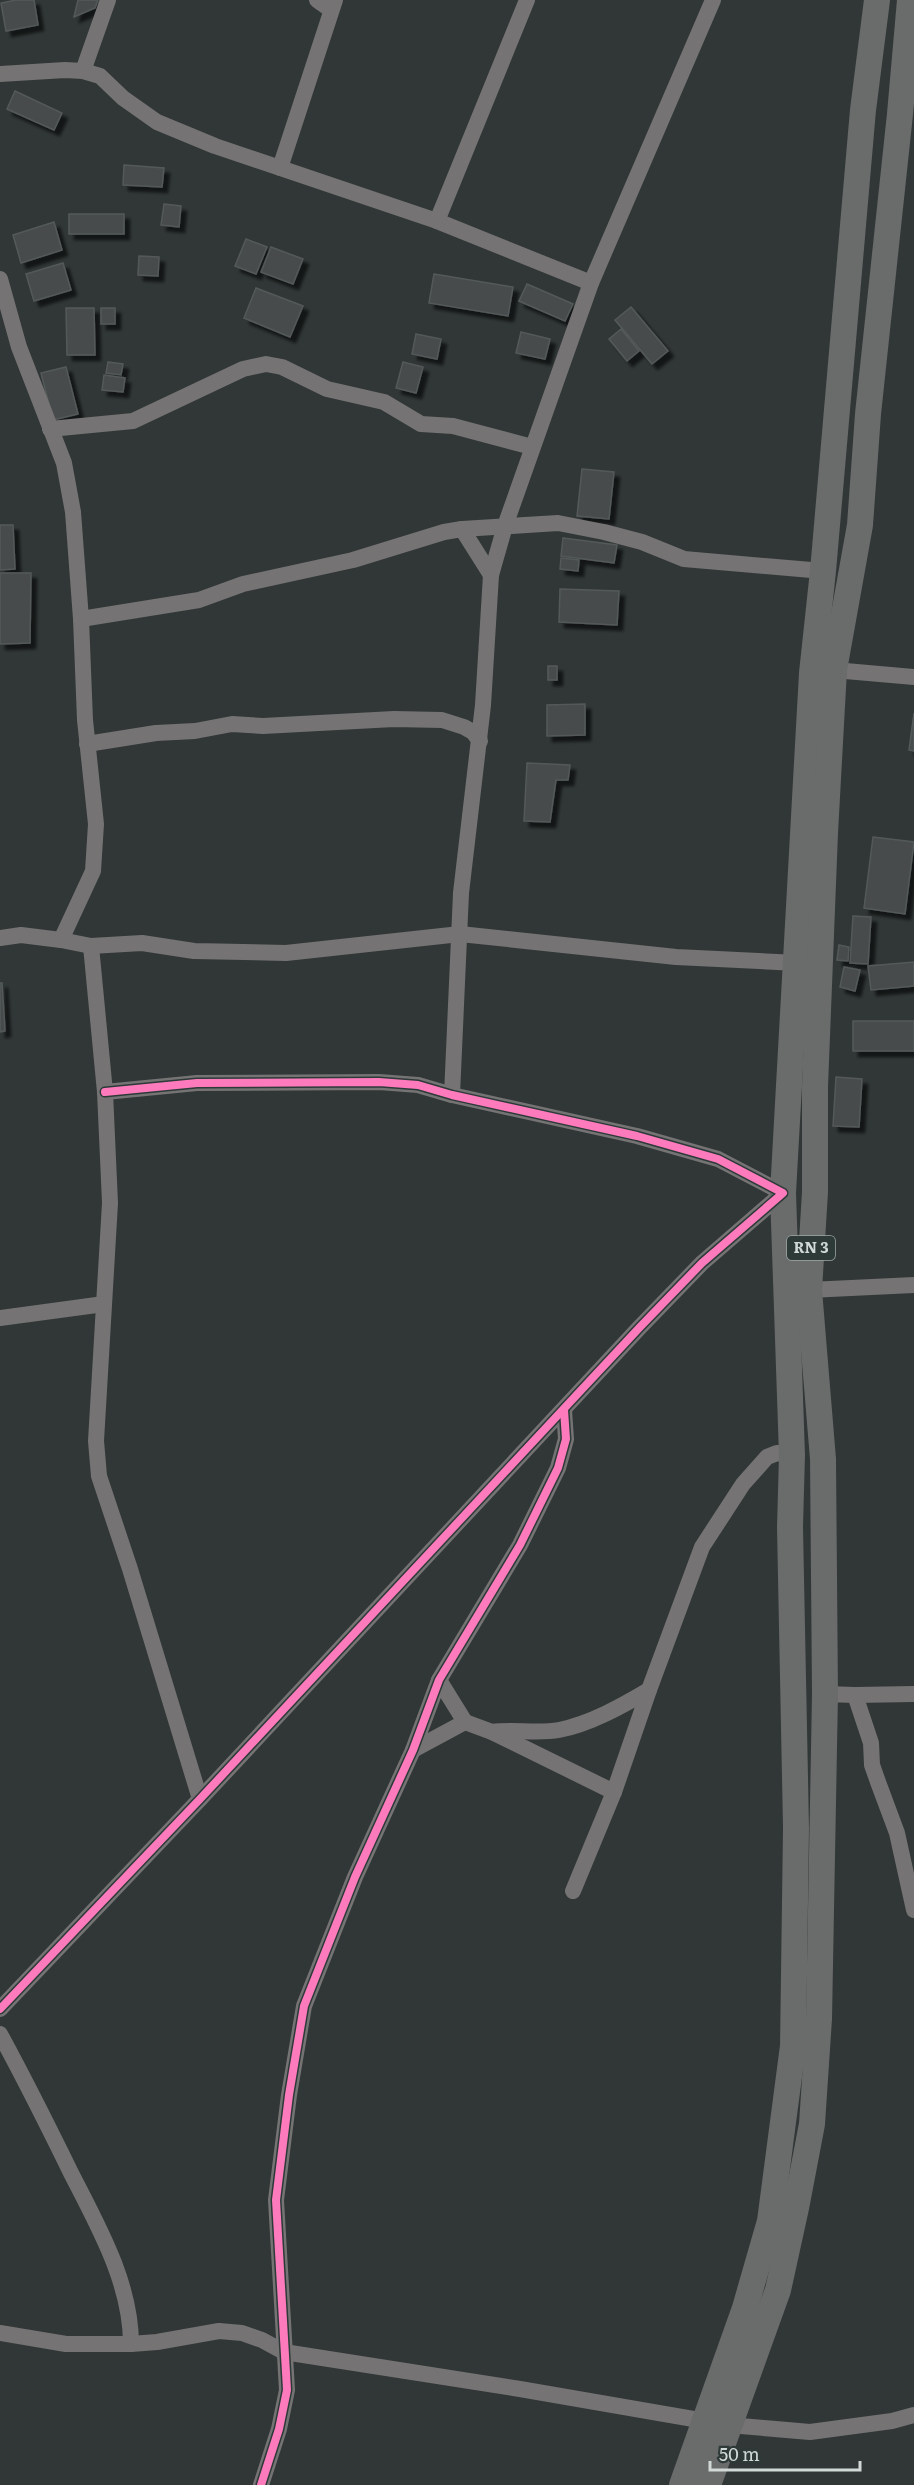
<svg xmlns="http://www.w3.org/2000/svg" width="914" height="2485" font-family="Literata,serif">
<defs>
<filter id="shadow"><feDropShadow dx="5.5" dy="5.5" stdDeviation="1.5" flood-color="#0009"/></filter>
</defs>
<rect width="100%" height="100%" fill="#303736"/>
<g fill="#464c4b" stroke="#545959" stroke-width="1.5" filter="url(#shadow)">
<polygon points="16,0 34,0 38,25 6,31 1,3"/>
<polygon points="78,0 98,0 95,8 74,17"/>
<polygon points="15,91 62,113 54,130 7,109"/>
<polygon points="124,165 164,168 162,187 123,185"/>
<polygon points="164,204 181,206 179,227 161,225"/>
<rect x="69" y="214" width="55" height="20"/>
<polygon points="54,222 62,250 21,263 13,235"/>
<polygon points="246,239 267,247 256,274 235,266"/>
<polygon points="271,247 303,259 293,284 261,272"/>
<polygon points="139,256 159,257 158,276 138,275"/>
<polygon points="63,263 71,290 34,301 26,274"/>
<polygon points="434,274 513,287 508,316 429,303"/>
<polygon points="527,284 573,304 565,321 519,301"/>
<polygon points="256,288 303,306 290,337 244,318"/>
<polygon points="631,307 668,351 652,364 615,320"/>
<polygon points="66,308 94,308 95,355 67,355"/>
<rect x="101" y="308" width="14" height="16"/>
<polygon points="621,329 639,351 627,361 609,339"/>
<polygon points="521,332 550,339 545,359 516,353"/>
<polygon points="416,334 441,339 437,359 412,354"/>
<polygon points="108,362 123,364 121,375 106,373"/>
<polygon points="403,362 423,367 416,393 396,388"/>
<polygon points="66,367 78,414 53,420 41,373"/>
<polygon points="104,375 125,378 123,392 102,390"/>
<polygon points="582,469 614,472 609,519 577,516"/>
<polygon points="0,525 13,525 15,569 0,570"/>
<polygon points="563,538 617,545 614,563 561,556"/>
<polygon points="561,558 579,560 578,571 560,569"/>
<polygon points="0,573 31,573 30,643 0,644"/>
<polygon points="560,589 619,591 617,625 559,622"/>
<rect x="548" y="666" width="9" height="14"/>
<polygon points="585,704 585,735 547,736 547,705"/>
<polygon points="914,713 914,751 909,750"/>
<polygon points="527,763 570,765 568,780 556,780 550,822 524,821"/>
<polygon points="873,837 914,842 905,914 864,908"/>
<polygon points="853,916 871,917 868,964 850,963"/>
<polygon points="839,945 849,947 848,961 837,960"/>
<polygon points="914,962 914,986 871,990 868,966"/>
<polygon points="844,967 860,970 855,991 840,987"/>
<polygon points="0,983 2,983 5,1031 0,1032"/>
<rect x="853" y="1021" width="61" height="30"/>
<polygon points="836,1077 862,1079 859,1127 833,1126"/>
</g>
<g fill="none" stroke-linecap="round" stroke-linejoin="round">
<g stroke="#757374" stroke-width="16">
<polyline points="317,0 331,10"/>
<polyline points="83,71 108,0"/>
<polyline points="0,74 65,70 83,71 100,76 123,98 157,122 215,146 437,221 591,283"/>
<polyline points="280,168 335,0"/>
<polyline points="437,221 527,0"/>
<polyline points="0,279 19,347 64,463 73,512 81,619 85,720 96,824 93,871 61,940"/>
<polyline points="50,429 133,421 243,369 266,364 282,367 327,389 384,402 421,424 453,426 532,447"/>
<polyline points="462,529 491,575"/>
<polyline points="81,619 199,600 243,584 353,560 444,532 462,529 558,523 604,532 642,542 684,559 823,571"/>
<polyline points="834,670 914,677"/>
<polyline points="87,744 156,733 195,731 232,724 263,726 394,719 442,720 464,727 473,732 480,741"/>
<polyline points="0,938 21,935 61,940 91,946 142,943 194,951 286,953 460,934 676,957 797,963"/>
<polyline points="91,946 105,1092 110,1203 96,1441 99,1476 130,1569 200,1799"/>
<polyline points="452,1095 461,893 483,705 491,575 505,526 591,283 713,0"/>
<polyline points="809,1290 914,1285"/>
<polyline points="0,1318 104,1304"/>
<polyline points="439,1680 465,1722 492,1732 614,1792"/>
<polyline points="825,1694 855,1695 914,1694"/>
<polyline points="855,1695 871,1743 872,1765 878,1782 897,1833 914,1910"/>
<path d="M492,1732C514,1729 538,1734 559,1730C590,1724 622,1706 649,1690"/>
<polyline points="413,1750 465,1722"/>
<polyline points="573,1891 614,1792 649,1690 702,1547 743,1484 767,1457 777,1453 792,1455"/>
<polyline points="0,2009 200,1799 640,1327 702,1263 783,1193 718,1159 637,1136 452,1095 418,1085 379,1082 197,1083 105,1092"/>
<path d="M0,2034C25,2080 48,2126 71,2173C98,2226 131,2283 131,2344"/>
<polyline points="0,2333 66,2344 131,2344 157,2342 219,2331 242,2333 262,2340 284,2352 520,2389 705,2421"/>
<polyline points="729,2425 810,2432 892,2421 914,2415"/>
<polyline points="261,2485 279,2429 287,2390 276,2200 289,2095 304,2006 355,1877 413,1750 439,1680 520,1545 558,1468 566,1439 564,1410"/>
</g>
<g stroke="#6a6b6b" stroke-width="26">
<polyline points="682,2485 745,2308 770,2221 793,2046 796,1828 790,1527 792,1455 783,1193 812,673 823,571 863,110 877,0"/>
<polyline points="708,2485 778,2290 796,2208 812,2124 819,2019 825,1694 823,1459 809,1290 815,1192 815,1087 825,833 834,670 860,525 868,414 900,114 910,0"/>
</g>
<defs>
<g id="cycleway">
<polyline points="0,2009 200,1799 640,1327 702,1263 783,1193 718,1159 637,1136 452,1095 418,1085 379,1082 197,1083 105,1092"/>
<polyline points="261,2485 279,2429 287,2390 276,2200 289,2095 304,2006 355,1877 413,1750 439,1680 520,1545 558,1468 566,1439 564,1410"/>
</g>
</defs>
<use href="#cycleway" stroke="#2d3a38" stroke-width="11"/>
<use href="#cycleway" stroke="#fd7abc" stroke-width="8"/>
</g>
<g text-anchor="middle" stroke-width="4.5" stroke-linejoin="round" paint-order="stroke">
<rect fill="#2d3a38" stroke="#a0a9a7" stroke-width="1.5" x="787" y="1236" width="48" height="24" rx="4.5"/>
<g font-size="15" font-weight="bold" fill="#d1d9d7">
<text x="811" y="1253">RN 3</text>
</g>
</g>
<path d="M710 2461v9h150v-9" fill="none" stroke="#d1d9d7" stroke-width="3"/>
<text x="719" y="2461" font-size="18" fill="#d1d9d7" stroke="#2d3a38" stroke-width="4.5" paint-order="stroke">50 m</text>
</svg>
